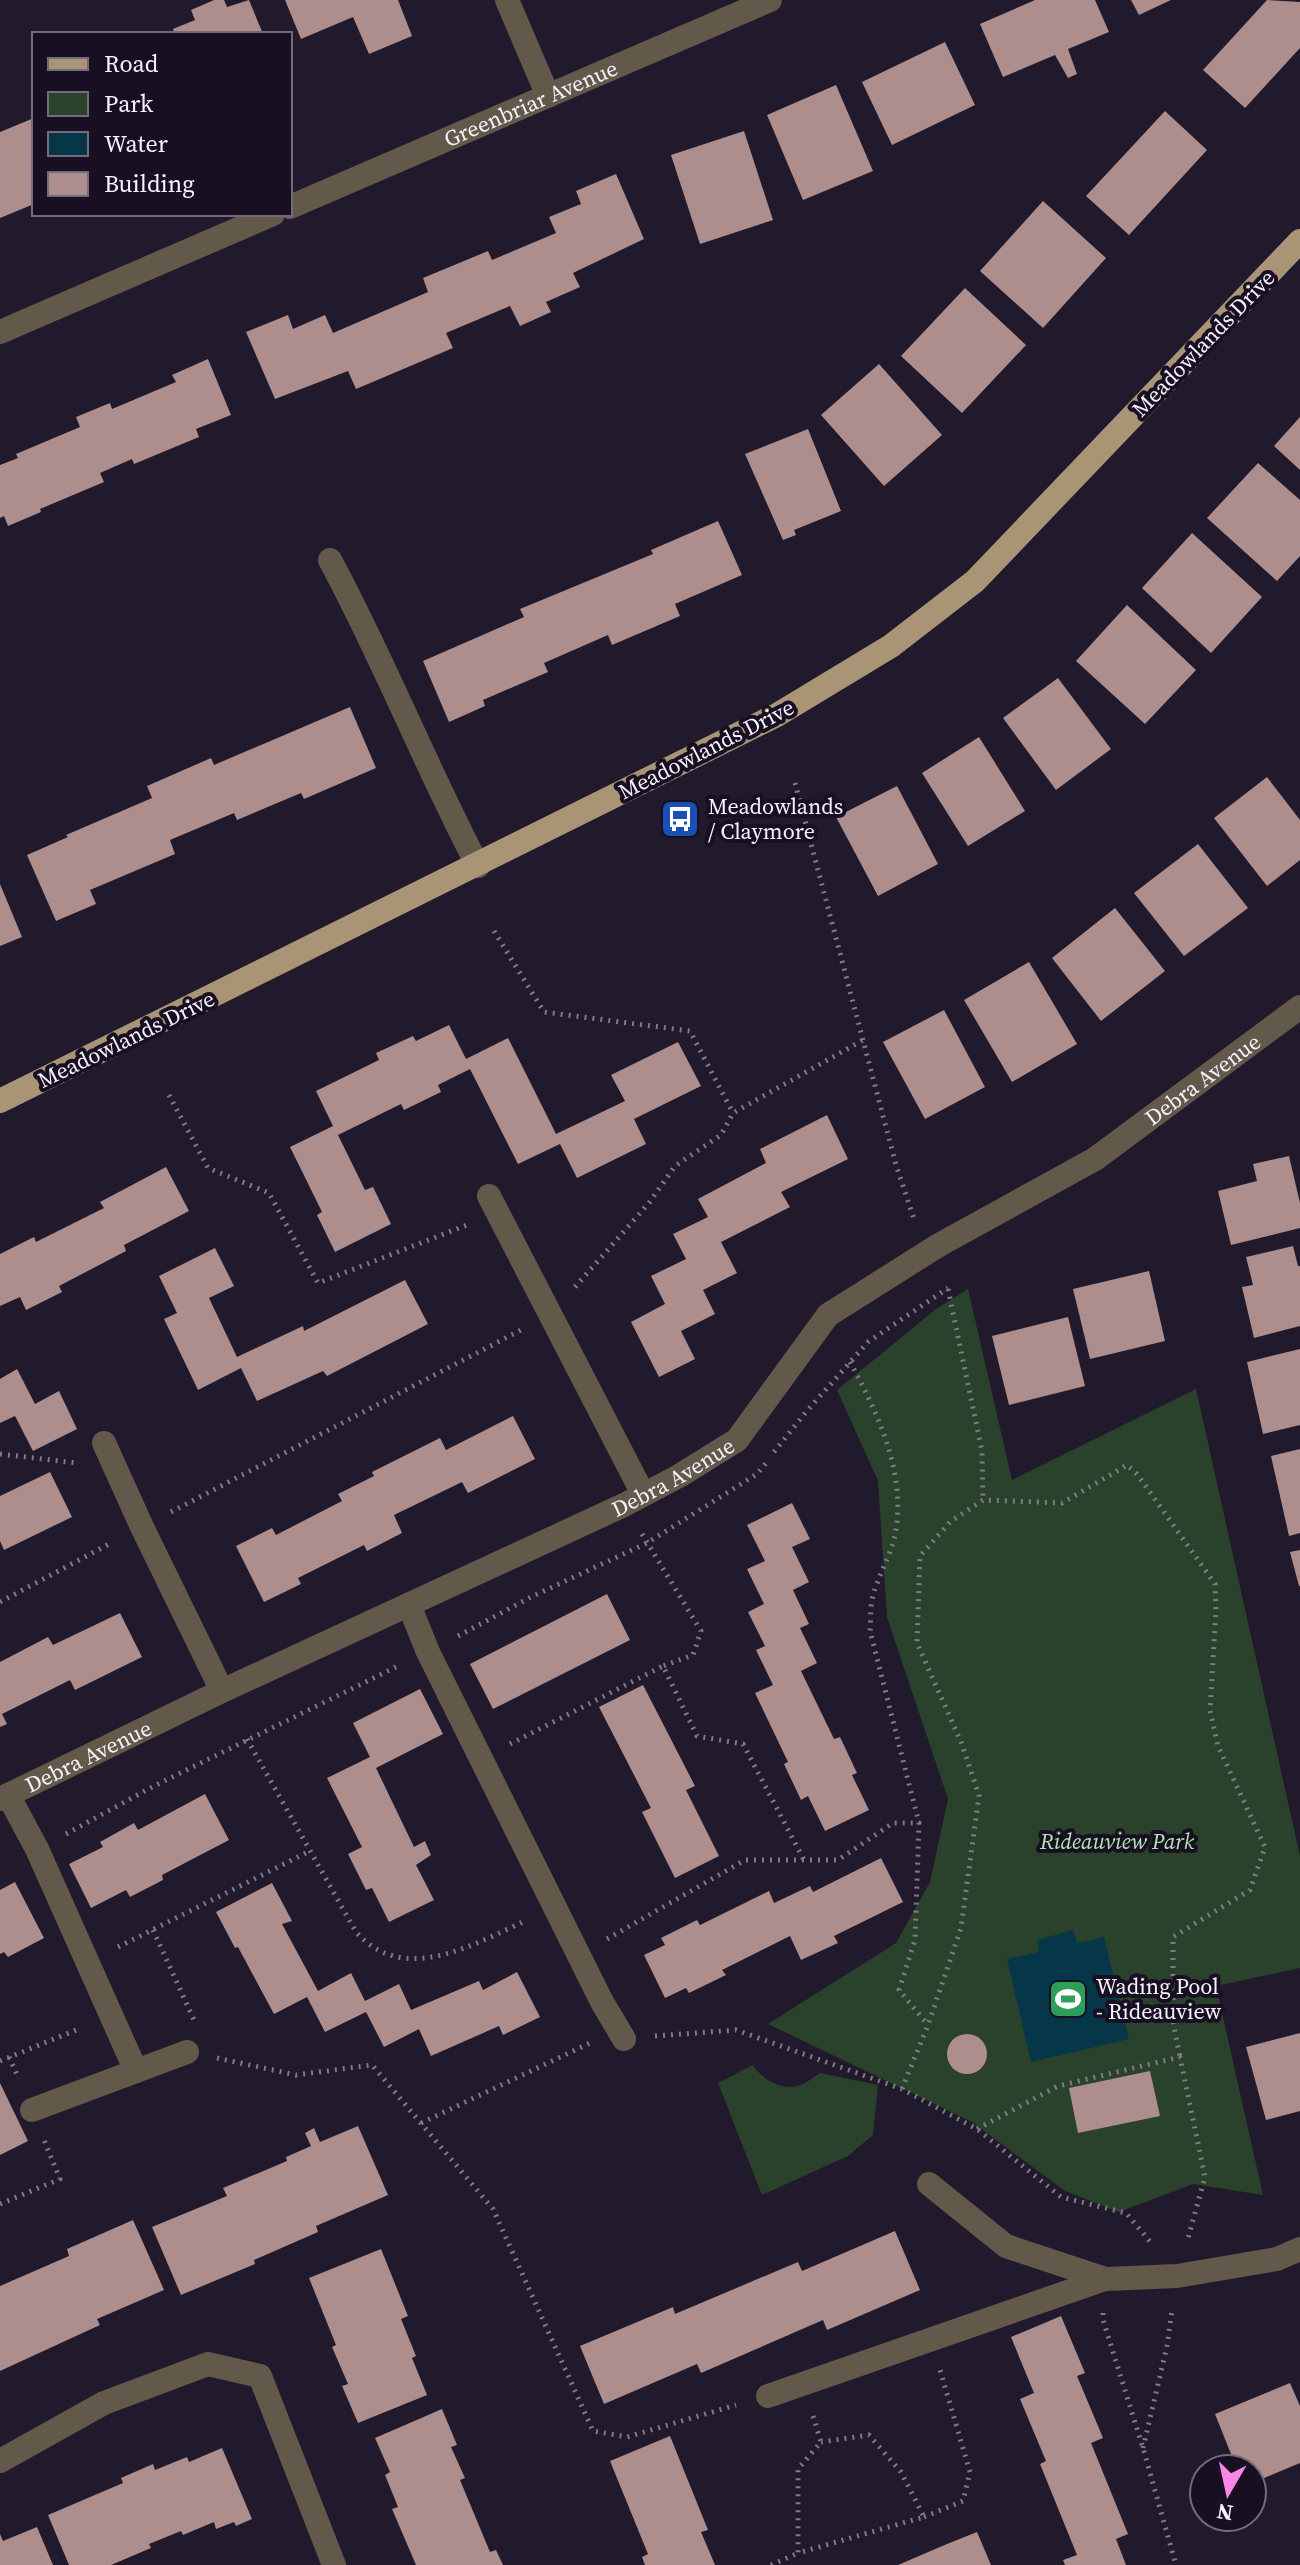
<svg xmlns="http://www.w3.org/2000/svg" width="1300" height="2565" font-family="'Source Serif 4',serif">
<rect width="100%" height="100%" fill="#21192c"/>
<g fill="#2a422b">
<polygon points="968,1289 1012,1480 1196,1389 1300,1856 1300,1968 1216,1986 1263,2195 1193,2184 1119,2212 1065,2191 972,2122 768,2024 896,1943 930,1882 948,1799 887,1617 878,1481 837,1390 936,1309"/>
<path d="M753,2065C762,2079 780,2090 798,2086C805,2084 814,2077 820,2073L878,2085L873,2135L848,2156L762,2195L718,2083Z"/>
</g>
<polygon fill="#063749" points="1073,1930 1077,1943 1104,1937 1129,2039 1031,2062 1007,1959 1039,1952 1037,1940"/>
<g fill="#ad8e8c">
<polygon points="214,0 224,0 227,7 249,0 263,34 175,34 173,29 195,20 191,10"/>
<polygon points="285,0 398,0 412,36 369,54 353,17 301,39"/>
<polygon points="1035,0 1095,0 1109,32 1068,49 1077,74 1068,78 1055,55 1003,77 980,24"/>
<polygon points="1131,0 1171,0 1139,15"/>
<polygon points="1267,0 1300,2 1300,48 1245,108 1203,70"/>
<polygon points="945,42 975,105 892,145 862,82"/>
<polygon points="836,85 873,171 803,200 767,115"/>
<polygon points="1165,111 1207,150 1129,235 1086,196"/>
<polygon points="34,118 34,204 0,218 0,132"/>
<polygon points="744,131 773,220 700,244 671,155"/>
<polygon points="616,174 644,239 573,273 580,287 546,302 551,312 520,326 510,306 446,333 453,348 356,389 348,371 275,399 246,332 288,315 293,329 325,315 333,333 428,292 423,278 488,251 492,260 556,233 549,217 581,204 576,191"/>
<polygon points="1043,201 1106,258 1043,328 980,271"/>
<polygon points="965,288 1026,345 962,413 901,356"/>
<polygon points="208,359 231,415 196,429 199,437 134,464 132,459 100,473 104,482 40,509 41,512 8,526 4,516 0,518 0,465 18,458 16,454 80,427 76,417 110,403 112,409 176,382 172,375"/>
<polygon points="879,364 942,435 884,486 821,415"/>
<polygon points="1300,417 1300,470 1274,446"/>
<polygon points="808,429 841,511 794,530 796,535 783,540 745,454"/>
<polygon points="1258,463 1300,500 1300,556 1277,581 1207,518"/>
<polygon points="718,521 742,575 675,604 680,616 612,645 608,635 544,663 548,672 483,700 485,706 449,722 423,661 524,617 520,609 653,554 651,550"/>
<polygon points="1192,533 1262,597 1211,653 1142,588"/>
<polygon points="1127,605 1196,670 1145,724 1076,661"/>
<polygon points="1058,678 1111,749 1056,790 1003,718"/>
<polygon points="350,707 376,768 304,799 301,793 237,820 234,813 170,840 175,854 90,890 96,904 56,921 27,855 68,837 66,835 152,798 147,786 211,758 214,765"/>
<polygon points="979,737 1025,811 968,846 922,773"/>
<polygon points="1267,777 1300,820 1300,860 1267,886 1214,818"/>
<polygon points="897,786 938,864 878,896 836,817"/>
<polygon points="1198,844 1248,908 1184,956 1134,893"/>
<polygon points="0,884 22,937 0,946"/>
<polygon points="1115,908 1165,971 1101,1021 1052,958"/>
<polygon points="1029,962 1077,1044 1012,1082 964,1000"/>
<polygon points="944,1010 985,1087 925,1119 883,1042"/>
<polygon points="449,1025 466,1059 508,1038 556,1134 625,1101 611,1075 678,1042 701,1086 634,1119 646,1144 577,1178 560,1144 518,1164 470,1069 438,1085 441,1092 404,1110 401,1104 338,1135 365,1190 373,1187 391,1224 335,1252 317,1215 322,1212 290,1147 333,1126 316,1091 379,1060 376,1053 413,1036 416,1041"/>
<polygon points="827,1115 848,1159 781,1192 790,1207 721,1242 737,1273 703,1290 715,1314 681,1331 695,1359 659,1377 631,1322 665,1304 651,1276 686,1259 673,1234 708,1217 698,1199 766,1163 760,1149"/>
<polygon points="1289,1156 1300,1203 1300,1228 1231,1245 1218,1191 1257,1181 1253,1164"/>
<polygon points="166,1167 189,1211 124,1245 126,1251 59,1286 62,1292 26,1310 20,1297 0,1306 0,1254 34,1237 36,1242 104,1208 100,1202"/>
<polygon points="1293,1246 1298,1266 1300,1266 1300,1326 1254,1338 1242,1287 1253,1285 1246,1257"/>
<polygon points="215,1248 234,1286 209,1298 237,1357 303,1326 304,1331 405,1280 428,1324 327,1376 323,1371 257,1401 241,1368 198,1390 164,1319 177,1313 159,1276"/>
<polygon points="1149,1271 1165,1341 1090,1359 1073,1289"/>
<polygon points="1068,1317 1085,1386 1009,1405 992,1336"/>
<polygon points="1300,1349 1300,1425 1263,1434 1247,1362"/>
<polygon points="17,1369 35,1404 59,1391 77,1429 33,1451 15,1416 0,1423 0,1379"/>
<polygon points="513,1416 535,1459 468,1493 462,1482 394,1515 402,1533 367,1551 364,1545 298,1578 301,1584 264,1602 236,1546 272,1528 276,1535 342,1501 338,1494 374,1476 372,1472 440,1438 446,1450"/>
<polygon points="1300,1449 1300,1533 1289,1536 1271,1456"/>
<polygon points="50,1472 72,1517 4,1550 0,1541 0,1496"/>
<polygon points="792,1503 810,1539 792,1547 809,1582 793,1590 809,1624 800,1628 817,1663 801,1671 834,1739 840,1737 857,1773 852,1775 869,1810 825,1831 808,1796 801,1800 784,1764 788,1762 755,1693 773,1685 756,1650 765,1646 748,1612 764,1604 747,1569 765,1561 747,1525"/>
<polygon points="1300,1550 1300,1586 1299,1586 1290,1552"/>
<polygon points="607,1594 630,1640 493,1709 470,1664"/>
<polygon points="120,1613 142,1657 75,1690 70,1680 2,1714 7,1724 0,1727 0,1662 48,1637 53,1645"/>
<polygon points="643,1685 695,1786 686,1790 719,1856 675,1878 642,1812 651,1808 599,1707"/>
<polygon points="420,1689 443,1734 376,1768 414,1847 425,1841 431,1855 416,1865 434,1900 389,1922 372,1888 366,1890 348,1854 362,1847 327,1778 370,1757 353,1723"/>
<polygon points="205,1794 229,1840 162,1875 163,1880 130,1897 126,1890 91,1908 69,1864 103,1847 100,1842 134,1823 138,1830"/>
<polygon points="881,1858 903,1902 834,1936 838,1943 801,1960 790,1936 722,1970 726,1975 689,1993 686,1988 665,1998 644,1955 665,1945 661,1938 697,1920 700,1925 769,1891 774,1903 810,1886 813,1892"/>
<polygon points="15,1882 44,1938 8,1957 4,1952 0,1954 0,1890"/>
<polygon points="272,1883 292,1921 282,1924 318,1991 351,1973 365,2001 399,1984 411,2010 479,1981 483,1990 517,1972 540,2017 503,2035 499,2026 431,2056 419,2029 384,2047 366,2012 325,2032 307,1997 274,2014 238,1947 235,1948 216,1912"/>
<polygon points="1300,2033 1300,2111 1266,2120 1246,2047"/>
<circle cx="967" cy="2054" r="20"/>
<polygon points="1150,2071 1160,2116 1078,2133 1069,2088"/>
<polygon points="0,2083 28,2141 0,2155"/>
<polygon points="358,2126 388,2195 316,2226 318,2232 254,2260 255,2264 181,2295 152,2227 227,2196 223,2188 287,2161 286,2157 311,2146 305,2133 314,2128 320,2142"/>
<polygon points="133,2220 164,2290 97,2319 100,2325 0,2371 0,2286 69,2256 67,2249"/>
<polygon points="895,2231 920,2290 827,2330 823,2320 701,2373 697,2364 604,2404 580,2346 673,2307 675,2314 798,2262 802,2271"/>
<polygon points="381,2249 408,2316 401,2319 416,2356 412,2358 427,2395 358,2423 342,2386 348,2384 332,2347 336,2345 309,2278"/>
<polygon points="1061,2316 1085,2373 1077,2376 1103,2438 1091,2443 1128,2534 1116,2539 1126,2565 1065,2565 1063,2560 1077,2555 1040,2464 1046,2461 1020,2399 1034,2393 1011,2337"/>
<polygon points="1290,2383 1300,2406 1300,2463 1252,2483 1252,2469 1237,2469 1215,2414"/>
<polygon points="442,2409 457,2445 451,2447 465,2478 460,2480 490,2552 496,2550 503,2565 416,2565 392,2509 398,2507 385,2475 390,2472 375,2438"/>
<polygon points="670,2436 708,2530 701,2532 715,2565 645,2565 642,2557 648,2554 610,2461"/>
<polygon points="222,2448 252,2519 236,2526 234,2522 216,2529 214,2522 183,2535 181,2531 149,2544 151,2548 111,2565 69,2565 48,2515 123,2483 121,2478 153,2464 155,2470 187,2457 189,2462"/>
<polygon points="37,2527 53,2565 0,2565 0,2534 3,2541"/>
<polygon points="977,2532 991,2565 898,2565 947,2544"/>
</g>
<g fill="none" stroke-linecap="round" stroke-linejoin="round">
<g stroke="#807a89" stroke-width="5" stroke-dasharray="2 6" stroke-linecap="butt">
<polyline points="795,783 896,1165 915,1222"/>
<polyline points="494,931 544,1012 690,1031 733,1113"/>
<polyline points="169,1095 208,1168 269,1193 318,1283 467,1225"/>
<polyline points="575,1287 649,1203 675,1166 721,1135 733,1113 863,1040"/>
<polyline points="948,1289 982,1451 983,1500"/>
<path d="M850,1362C879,1415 910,1481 893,1543C887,1562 876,1581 872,1600C870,1610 871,1621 870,1631L919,1823"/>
<polyline points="774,1452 806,1412 868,1342 948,1288"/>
<polyline points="0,1454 77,1463"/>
<polyline points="171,1512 521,1330"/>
<polyline points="642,1534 701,1631 693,1655 663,1666"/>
<polyline points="0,1602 113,1542"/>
<polyline points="458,1636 531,1597 647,1543 757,1474 766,1463"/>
<path d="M247,1739L356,1932C404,1986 472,1945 525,1921"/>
<polyline points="510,1744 663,1666 697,1736 743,1744 804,1860"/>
<polyline points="66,1834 154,1786 400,1665"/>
<polyline points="153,1930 194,2020"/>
<polyline points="607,1939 745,1860 838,1860 893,1823 919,1823 915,1940 899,1990 928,2025"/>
<polyline points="118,1947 310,1851"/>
<polyline points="655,2036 736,2030 902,2089 977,2129 1061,2197 1126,2213 1152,2244"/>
<polyline points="9,2057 19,2079"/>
<polyline points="217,2058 296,2075 372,2065 493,2209 593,2431 627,2437 736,2405"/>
<polyline points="0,2061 81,2028"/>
<polyline points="902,2089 928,2025 961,1928 979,1795 961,1742 917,1643 920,1556 950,1522 983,1500 1062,1503 1127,1465 1137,1474 1215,1584 1216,1610 1210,1711 1218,1746 1265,1847 1250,1890 1173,1937 1173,2022 1180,2057"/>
<polyline points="421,2123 590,2043"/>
<polyline points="977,2129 1058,2086 1180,2057 1205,2177 1187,2242"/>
<polyline points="0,2204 60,2179 44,2140"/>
<polyline points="1103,2313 1103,2320 1143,2448 1176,2565"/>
<polyline points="813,2416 821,2442 798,2469 798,2553 924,2517 901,2472 869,2435 821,2442"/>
<polyline points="1143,2448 1167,2346 1172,2310"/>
<polyline points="924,2517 963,2501 970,2472 940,2370"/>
<polyline points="771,2565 798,2553"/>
</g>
<g stroke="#63594b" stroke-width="24">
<polyline points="507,0 548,96"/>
<path id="s1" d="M290,207L770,0"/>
<polyline points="0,332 273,214"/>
<path d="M330,560C384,660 425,765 478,866"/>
<polyline points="489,1196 643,1494"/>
<polyline points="104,1443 142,1527 222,1691"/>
<polyline points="409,1605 428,1652 602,2002 624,2039"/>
<polyline points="8,1795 37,1849 136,2071"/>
<path id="s2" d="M0,1799L222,1691L624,1505L679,1476L737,1440L828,1315L939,1245L1095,1159L1300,1007"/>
<polyline points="32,2110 187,2052"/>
<polyline points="929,2184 1006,2246 1105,2279 1177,2276 1277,2259 1300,2249"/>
<polyline points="768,2396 1105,2279"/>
<polyline points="0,2461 104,2403 208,2364 260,2376 334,2565"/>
</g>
<polyline stroke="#a99576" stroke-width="24" points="0,1101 777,715 891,646 975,581 1300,241"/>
</g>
<defs>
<symbol id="bus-square" viewBox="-11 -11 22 22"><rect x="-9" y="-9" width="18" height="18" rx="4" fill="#1a4fb4" stroke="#181022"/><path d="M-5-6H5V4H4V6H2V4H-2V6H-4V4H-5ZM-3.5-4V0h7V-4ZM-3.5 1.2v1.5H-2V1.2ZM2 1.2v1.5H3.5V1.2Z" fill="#fff"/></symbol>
<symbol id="stadium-square" viewBox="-11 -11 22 22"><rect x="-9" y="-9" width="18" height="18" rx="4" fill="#2e9e5b" stroke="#181022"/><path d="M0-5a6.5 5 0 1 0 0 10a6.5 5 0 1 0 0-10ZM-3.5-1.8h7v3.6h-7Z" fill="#fff"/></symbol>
</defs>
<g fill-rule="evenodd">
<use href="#bus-square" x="658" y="797" width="44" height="44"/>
<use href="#stadium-square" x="1046" y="1977" width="44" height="44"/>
</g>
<g text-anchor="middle" stroke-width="8" stroke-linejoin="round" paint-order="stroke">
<g font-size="22" fill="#f6f3fd" stroke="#181022">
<text dy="8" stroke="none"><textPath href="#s1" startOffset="262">Greenbriar Avenue</textPath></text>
<text transform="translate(1203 343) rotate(-46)" y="8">Meadowlands Drive</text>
<text transform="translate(706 749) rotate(-27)" y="8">Meadowlands Drive</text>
<text transform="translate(126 1039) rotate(-26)" y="8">Meadowlands Drive</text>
<text dy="8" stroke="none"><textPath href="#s2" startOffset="1418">Debra Avenue</textPath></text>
<text dy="8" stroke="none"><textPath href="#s2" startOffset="746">Debra Avenue</textPath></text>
<text dy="8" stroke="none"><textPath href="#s2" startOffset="98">Debra Avenue</textPath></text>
</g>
<g font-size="22" fill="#f6f3fd" stroke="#181022" text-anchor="start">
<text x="708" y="814">Meadowlands<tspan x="708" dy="25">/ Claymore</tspan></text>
<text x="1096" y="1994">Wading Pool<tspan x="1096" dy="25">- Rideauview</tspan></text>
</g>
<g font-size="22" font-style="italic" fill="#b2e5b2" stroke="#181022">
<text x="1117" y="1849">Rideauview Park</text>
</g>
</g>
<rect x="32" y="32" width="260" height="184" fill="#181022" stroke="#716b7a" stroke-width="2"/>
<rect x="48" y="58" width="40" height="12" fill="#a99576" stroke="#716b7a" stroke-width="2"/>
<text x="104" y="72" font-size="24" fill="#f6f3fd">Road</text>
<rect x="48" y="92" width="40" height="24" fill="#2a422b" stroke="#716b7a" stroke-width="2"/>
<text x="104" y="112" font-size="24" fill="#f6f3fd">Park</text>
<rect x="48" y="132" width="40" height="24" fill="#063749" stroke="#716b7a" stroke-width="2"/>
<text x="104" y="152" font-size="24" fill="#f6f3fd">Water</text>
<rect x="48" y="172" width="40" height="24" fill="#ad8e8c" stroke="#716b7a" stroke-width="2"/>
<text x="104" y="192" font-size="24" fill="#f6f3fd">Building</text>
<g transform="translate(1228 2493) rotate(189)"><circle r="38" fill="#181022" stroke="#716b7a" stroke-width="2"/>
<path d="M0-6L14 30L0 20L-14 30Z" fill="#fa87e7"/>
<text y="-12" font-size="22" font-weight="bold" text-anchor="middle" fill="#f6f3fd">N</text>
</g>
</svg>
